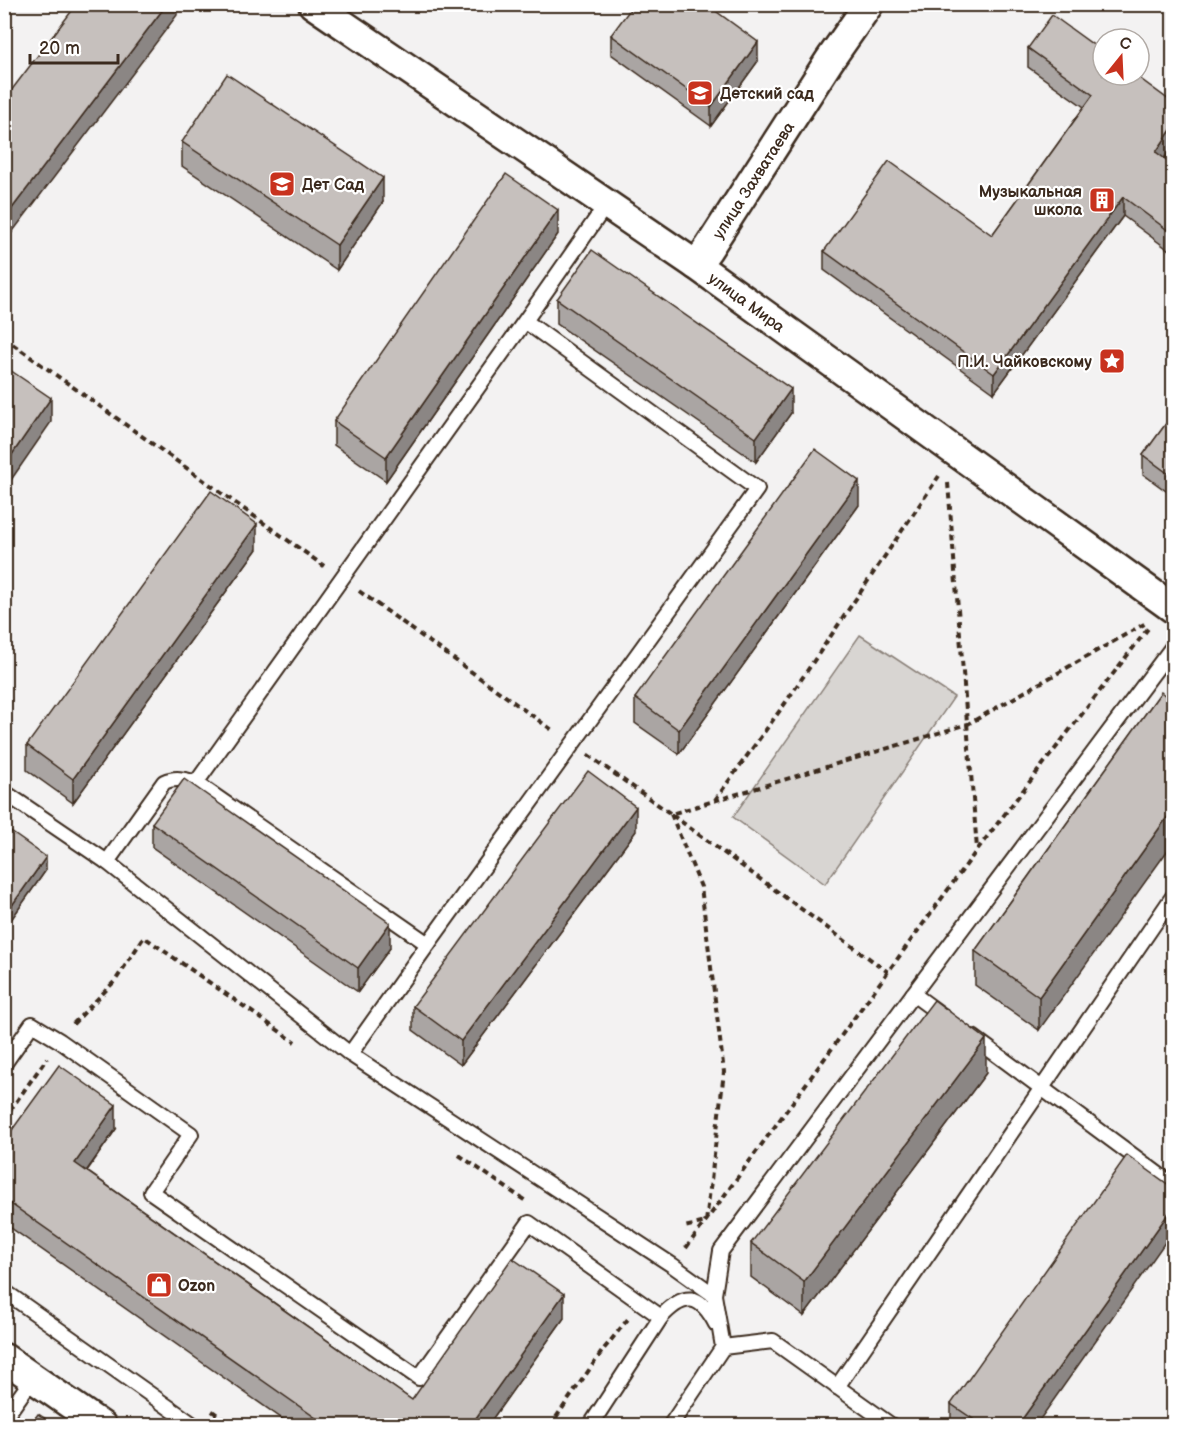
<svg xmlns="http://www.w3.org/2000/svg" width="1178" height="1430" font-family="'Balsamiq Sans',sans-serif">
<rect width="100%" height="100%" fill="#f3f2f2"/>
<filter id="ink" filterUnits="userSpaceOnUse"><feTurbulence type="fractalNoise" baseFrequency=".0167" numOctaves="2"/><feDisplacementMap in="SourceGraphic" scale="12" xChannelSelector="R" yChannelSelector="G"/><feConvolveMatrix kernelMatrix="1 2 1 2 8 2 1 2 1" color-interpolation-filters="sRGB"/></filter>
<g filter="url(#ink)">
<polygon fill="#d8d5d2" stroke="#8a8078" stroke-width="1.5" points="860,635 954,697 825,884 733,817"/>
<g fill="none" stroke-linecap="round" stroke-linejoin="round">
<defs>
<g id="service">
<polyline points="525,321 757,489 428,944 196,783 525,321 606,205"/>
<polyline points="4,792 107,862 350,1054 672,1265 714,1295"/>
<path d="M107,862L164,782C175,777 184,779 196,783"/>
<polyline points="913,994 943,1016"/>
<polyline points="973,1037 1174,1186"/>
<polyline points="350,1054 428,944"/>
<polyline points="4,1064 32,1024 60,1041 191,1134 151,1192 419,1378 529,1223 661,1317 590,1426"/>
<polyline points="4,1291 195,1426"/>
<path d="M661,1317C684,1292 700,1293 716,1324"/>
<polyline points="723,1347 773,1341 892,1426"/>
<polyline points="837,1387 1174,895"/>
<polyline points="4,1419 33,1378"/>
<polyline points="670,1426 723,1347 714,1295 721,1251 1174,645"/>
</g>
<g id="minor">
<polyline points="313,4 696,265 1174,609"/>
<polyline points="696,265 708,249 829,61 869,4"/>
<polyline points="4,1358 102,1426"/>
</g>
</defs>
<use href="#service" stroke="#3b2a1e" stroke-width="18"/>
<use href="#minor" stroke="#3b2a1e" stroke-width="33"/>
<g stroke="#3b2a1e" stroke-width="4" stroke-dasharray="6 4.5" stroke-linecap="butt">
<polyline points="4,338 324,566"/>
<polyline points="948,483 977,849"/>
<polyline points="359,591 555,732"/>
<polyline points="588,755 671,814 968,724 1146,623"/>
<polyline points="715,800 786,702 939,476"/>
<polyline points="671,814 701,887 724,1072 706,1222 684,1227"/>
<polyline points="672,815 888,972"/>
<polyline points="73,1024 115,981 144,937 295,1042"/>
<polyline points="4,1119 47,1058"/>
<polyline points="459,1155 527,1202"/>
<polyline points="686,1248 977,850 1150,626"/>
<polyline points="212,1411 233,1426"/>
<polyline points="550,1426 603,1350 628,1319"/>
</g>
<use href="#service" stroke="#fff" stroke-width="14"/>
<use href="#minor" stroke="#fff" stroke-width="28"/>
</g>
<g fill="#aaa5a3" stroke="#3b2a1e" stroke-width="1.5">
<polygon points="611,35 758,61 711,126 611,54"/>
<polygon points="1028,48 1173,146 1165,158 1173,165 1173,253 1123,216 994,393 824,270 824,251 992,235 1084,107 1028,67"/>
<polygon points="182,142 383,202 337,270 182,166"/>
<polygon points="558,234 386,481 334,445 334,421"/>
<polygon points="557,299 791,413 756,462 557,324"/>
<polygon points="1173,414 1173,496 1143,474 1143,455"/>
<polygon points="859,505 679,754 635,723 635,698"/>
<polygon points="257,549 73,803 27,770 27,745"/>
<polygon points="1161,692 1039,1030 975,985 975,951"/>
<polygon points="152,823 390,948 358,992 152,847"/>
<polygon points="4,827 46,870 8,924 4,922"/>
<polygon points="636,831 461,1065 413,1030 413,1006"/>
<polygon points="986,1073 804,1316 751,1277 751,1243"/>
<polygon points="116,1129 87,1171 412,1400 564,1318 488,1425 291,1425 4,1223 4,1141"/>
<polygon points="951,1404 1036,1425 951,1425"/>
</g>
<g fill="#8b8684" stroke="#3b2a1e" stroke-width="1.5">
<polygon points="167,4 177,4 177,15 4,243 4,219"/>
<polygon points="758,42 758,61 711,126 711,107"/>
<polygon points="1173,127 1173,146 1156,170 1156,152"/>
<polygon points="383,178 383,202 337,270 337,245"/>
<polygon points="1123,197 1123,216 994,393 994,374"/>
<polygon points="558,210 558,234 386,481 386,457"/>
<polygon points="791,389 791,413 756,462 756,438"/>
<polygon points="51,398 51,422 4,490 4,466"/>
<polygon points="859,481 859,505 679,754 679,730"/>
<polygon points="257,524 257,549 73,803 73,779"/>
<polygon points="636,807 636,831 461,1065 461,1041"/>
<polygon points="1173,809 1173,843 1039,1030 1039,997"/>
<polygon points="46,857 46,870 8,924 8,911"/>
<polygon points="390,923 390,948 358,992 358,968"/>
<polygon points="986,1039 986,1073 804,1316 804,1282"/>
<polygon points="116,1105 116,1129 75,1187 75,1163"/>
<polygon points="1173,1207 1173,1231 1036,1425 1018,1425"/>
<polygon points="564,1294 564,1318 488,1425 471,1425"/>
</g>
<g fill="#c6c0bd" stroke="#3b2a1e" stroke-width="1.5">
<polygon points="77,4 167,4 4,219 4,100"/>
<polygon points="634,4 706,4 758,42 711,107 611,35"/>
<polygon points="1052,15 1103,52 1103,75 1135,75 1173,103 1173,127 1156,152 1173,165 1173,234 1123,197 994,374 824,251 889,161 992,235 1093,95 1028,48"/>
<polygon points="227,74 383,178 337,245 182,142"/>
<polygon points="506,174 558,210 386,457 334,421"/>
<polygon points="592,250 791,389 756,438 557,299"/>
<polygon points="4,366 51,398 4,466"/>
<polygon points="1173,414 1173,477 1143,455"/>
<polygon points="815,449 859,481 679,730 635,698"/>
<polygon points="211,491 257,524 73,779 27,745"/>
<polygon points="1161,692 1173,702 1173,809 1039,997 975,951"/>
<polygon points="588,771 636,807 461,1041 413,1006"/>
<polygon points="184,779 390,923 358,968 152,823"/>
<polygon points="4,827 46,857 8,911 4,909"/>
<polygon points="934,1000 986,1039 804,1282 751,1243"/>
<polygon points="59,1065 116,1105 75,1163 412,1400 512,1258 564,1294 471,1425 326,1425 4,1199 4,1141"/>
<polygon points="1127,1155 1173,1188 1173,1207 1018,1425 982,1425 951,1404"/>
<polygon points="38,1414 55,1425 30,1425"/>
</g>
</g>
<defs>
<symbol id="school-square" viewBox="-11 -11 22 22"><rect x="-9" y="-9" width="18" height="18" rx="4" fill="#c8321e" stroke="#fff"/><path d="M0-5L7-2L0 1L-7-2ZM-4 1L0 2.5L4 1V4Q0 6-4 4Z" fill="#fff"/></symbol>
<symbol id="building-square" viewBox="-11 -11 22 22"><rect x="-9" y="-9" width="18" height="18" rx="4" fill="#c8321e" stroke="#fff"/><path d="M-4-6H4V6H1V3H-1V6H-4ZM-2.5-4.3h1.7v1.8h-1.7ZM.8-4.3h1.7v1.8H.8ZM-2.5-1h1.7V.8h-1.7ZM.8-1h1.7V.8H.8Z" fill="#fff"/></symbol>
<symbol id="sight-square" viewBox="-11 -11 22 22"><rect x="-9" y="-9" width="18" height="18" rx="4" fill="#c8321e" stroke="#fff"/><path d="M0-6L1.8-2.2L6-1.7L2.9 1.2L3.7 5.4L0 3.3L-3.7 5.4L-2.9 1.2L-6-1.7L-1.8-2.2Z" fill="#fff"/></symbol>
<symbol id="shop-square" viewBox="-11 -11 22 22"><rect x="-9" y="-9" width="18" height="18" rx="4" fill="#c8321e" stroke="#fff"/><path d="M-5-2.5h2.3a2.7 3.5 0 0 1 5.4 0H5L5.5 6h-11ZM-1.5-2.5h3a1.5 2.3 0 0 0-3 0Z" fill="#fff"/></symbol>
</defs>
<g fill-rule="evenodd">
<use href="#school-square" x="685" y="78" width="30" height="30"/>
<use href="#school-square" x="267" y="169" width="30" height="30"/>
<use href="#building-square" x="1087" y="185" width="30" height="30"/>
<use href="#sight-square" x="1097" y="346" width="30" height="30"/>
<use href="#shop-square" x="144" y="1270" width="30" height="30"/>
</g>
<g text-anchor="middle" stroke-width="4.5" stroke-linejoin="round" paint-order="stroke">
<g font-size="16" font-weight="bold" fill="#3b2a1e" stroke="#fff" text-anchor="start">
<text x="720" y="99">Детский сад</text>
<text x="302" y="190">Дет Сад</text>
<text x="1082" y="197" text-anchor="end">Музыкальная<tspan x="1082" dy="18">школа</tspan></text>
<text x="1092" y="367" text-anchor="end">П.И. Чайковскому</text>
<text x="178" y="1291">Ozon</text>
</g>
<g font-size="16" fill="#3b2a1e" stroke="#fff">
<text transform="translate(753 180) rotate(-57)" y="6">улица Захватаева</text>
<text transform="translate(747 302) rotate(36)" y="6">улица Мира</text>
</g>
</g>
<rect width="1178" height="1430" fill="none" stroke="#fff" stroke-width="24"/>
<rect x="12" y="12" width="1154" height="1406" fill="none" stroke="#3b2a1e" stroke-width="2" filter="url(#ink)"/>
<g transform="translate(1121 57) rotate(18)"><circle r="28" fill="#ffffff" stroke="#b1aaa5" stroke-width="1.5"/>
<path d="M0-4.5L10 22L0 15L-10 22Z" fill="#c8321e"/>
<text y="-9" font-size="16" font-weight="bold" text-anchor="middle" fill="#3b2a1e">С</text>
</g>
<path d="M30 54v9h88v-9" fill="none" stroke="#3b2a1e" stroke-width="3"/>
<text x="39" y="54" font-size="18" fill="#3b2a1e" stroke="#ffffff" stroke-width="4.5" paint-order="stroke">20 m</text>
</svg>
